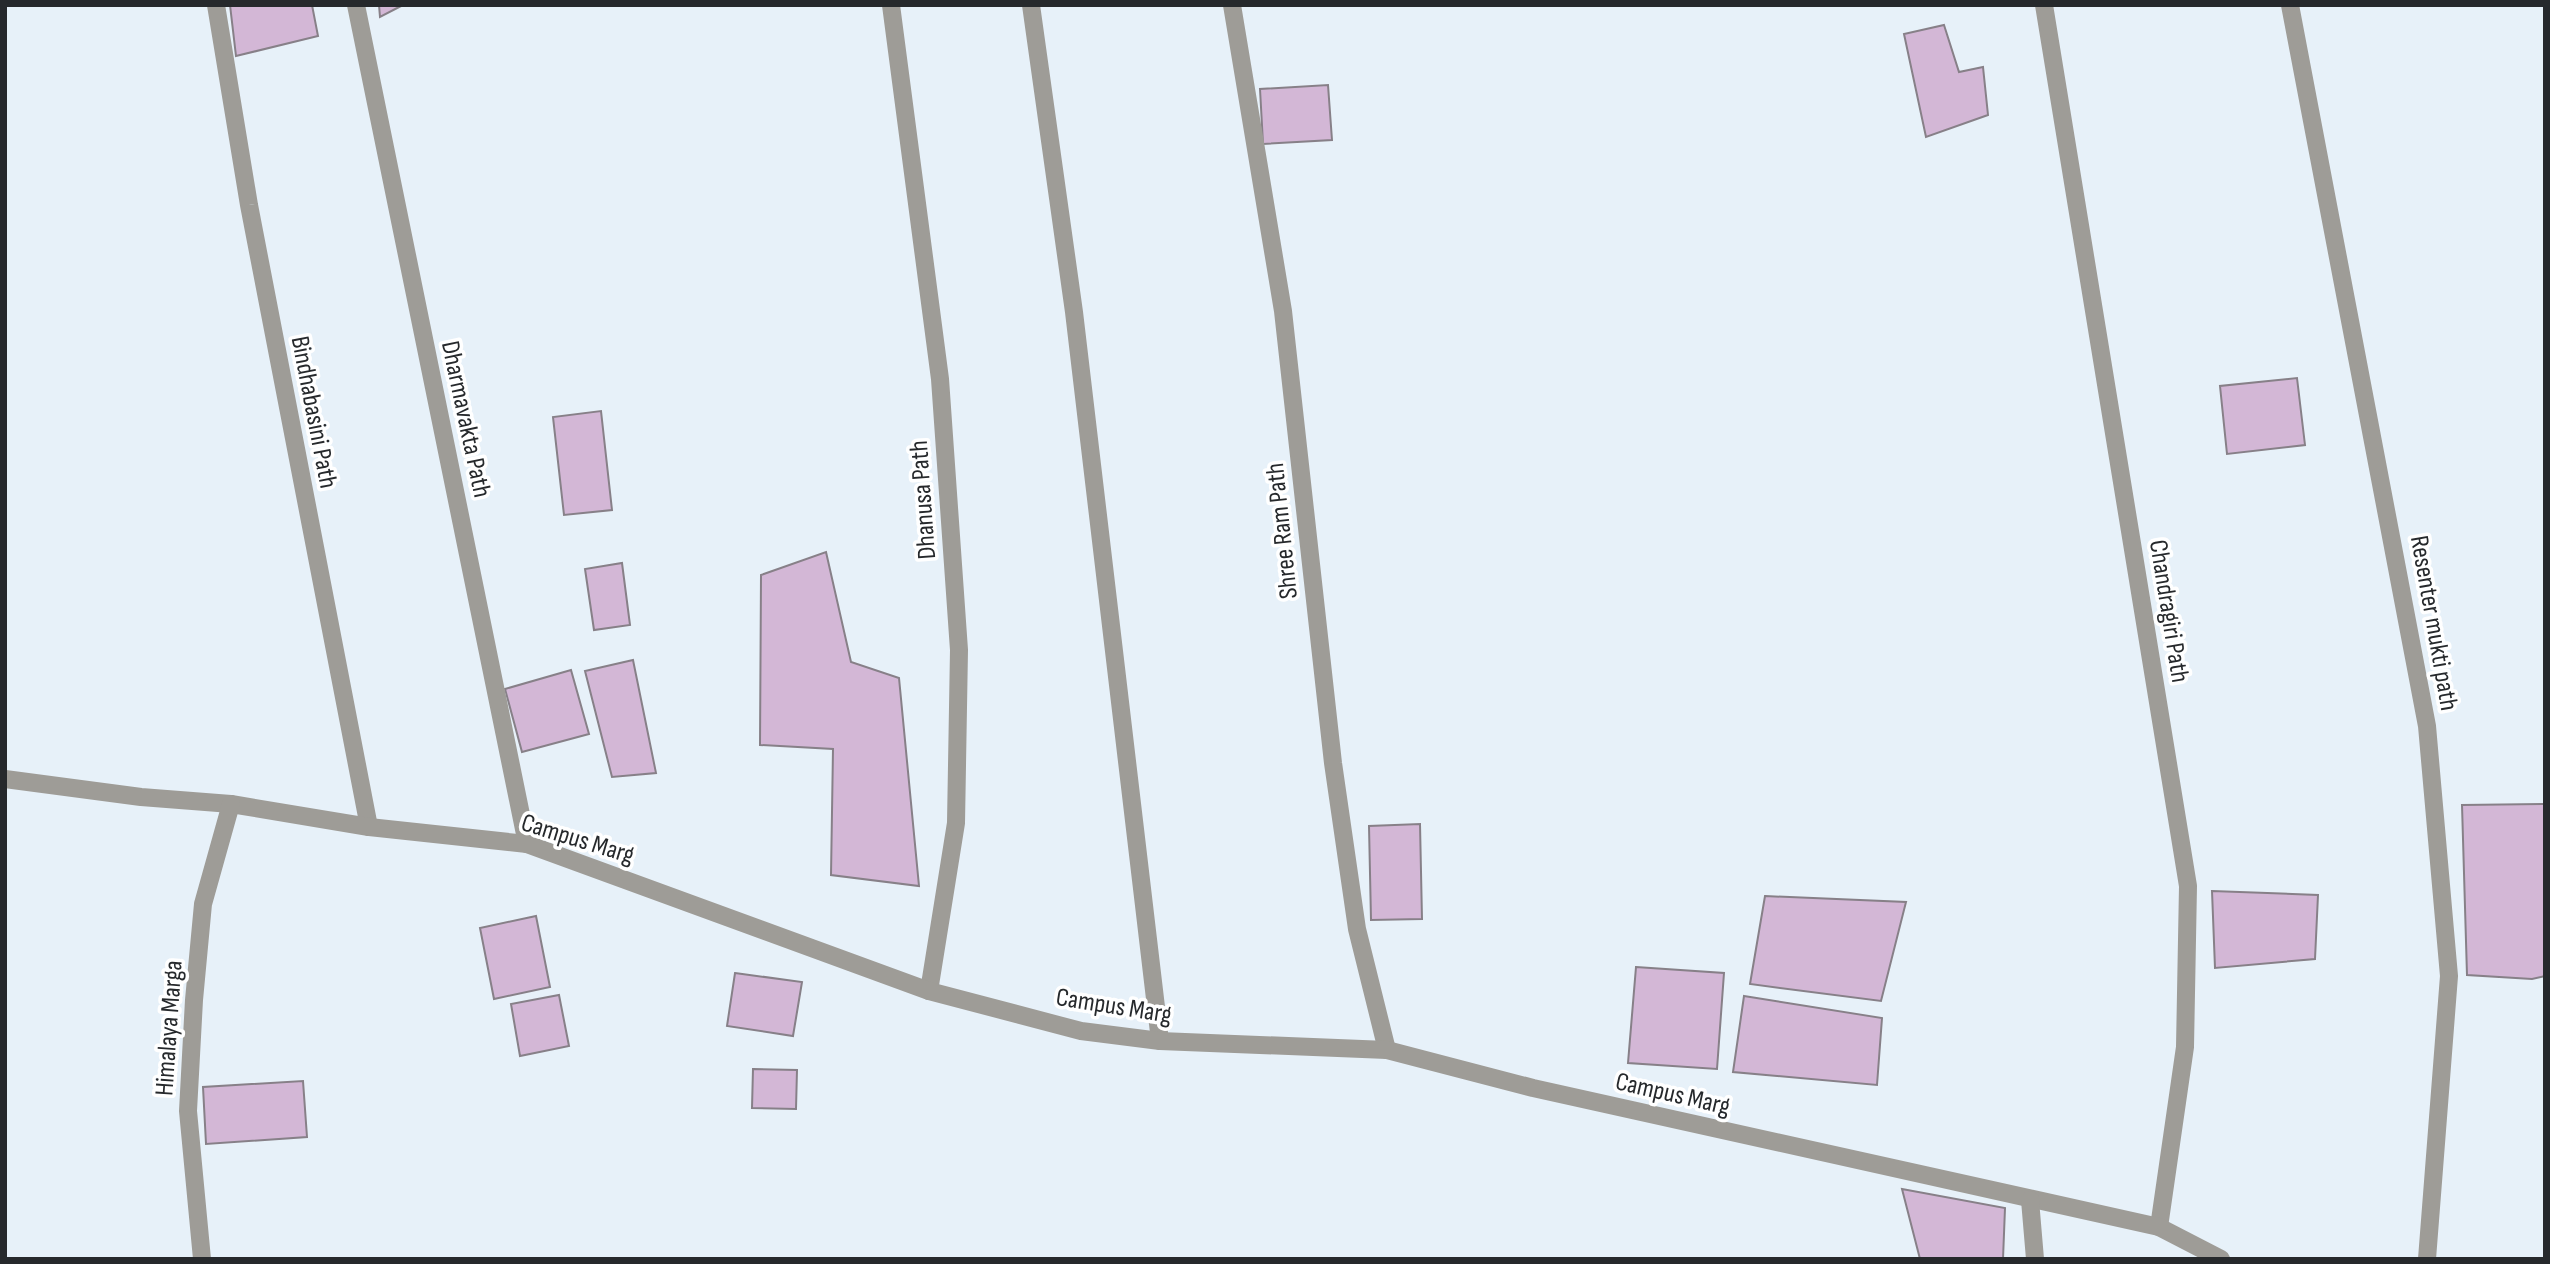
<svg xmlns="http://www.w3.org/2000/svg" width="2550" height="1264" font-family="'Sofia Sans Condensed',sans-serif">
<rect width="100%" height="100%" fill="#e7f1f9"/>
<g fill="#d3b7d6" stroke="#878088" stroke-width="2">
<polygon points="230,5 312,5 318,36 236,56"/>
<polygon points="379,5 403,5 380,17"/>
<polygon points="1944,25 1959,72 1983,67 1988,115 1926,137 1904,34"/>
<polygon points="1328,85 1332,140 1263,144 1260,89"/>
<polygon points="2297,378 2305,445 2227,454 2220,386"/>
<polygon points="601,411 612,510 564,515 553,417"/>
<polygon points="826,552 851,662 899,678 919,886 831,875 833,749 760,745 761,575"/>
<polygon points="622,563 630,625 594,630 585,569"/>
<polygon points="633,660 656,773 612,777 585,671"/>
<polygon points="571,670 589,734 522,752 505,689"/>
<polygon points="2545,804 2545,976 2532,979 2467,975 2462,805"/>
<polygon points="1420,824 1422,919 1371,920 1369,826"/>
<polygon points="2212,891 2318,895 2315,959 2215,968"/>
<polygon points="1765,896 1906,902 1881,1001 1750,984"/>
<polygon points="536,916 550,987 494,999 480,928"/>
<polygon points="1636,967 1724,973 1717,1069 1628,1063"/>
<polygon points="735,973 802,982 793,1036 727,1026"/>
<polygon points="559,995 569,1046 520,1056 511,1004"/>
<polygon points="1744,996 1882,1018 1877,1085 1733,1072"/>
<polygon points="753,1069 797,1070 796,1109 752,1108"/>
<polygon points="303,1081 307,1137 206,1144 203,1087"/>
<polygon points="1902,1189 2005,1208 2003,1259 1920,1259"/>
</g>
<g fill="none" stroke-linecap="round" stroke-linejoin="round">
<g stroke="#9e9c97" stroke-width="18">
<polyline points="216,5 249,205 369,827"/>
<polyline points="356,5 527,844"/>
<polyline points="891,5 940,379 959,650 956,823 929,991"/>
<polyline points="1031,5 1074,312 1160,1041"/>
<polyline points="1232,5 1283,311 1333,763 1357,929 1387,1050"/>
<polyline points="2044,5 2188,886 2185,1047 2159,1227"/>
<polyline points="2290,5 2427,726 2449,976 2427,1259"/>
<polyline points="5,779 141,797 231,804 369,827 527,844 929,991 1081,1031 1160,1041 1387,1050 1533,1088 2159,1227 2221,1259"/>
<polyline points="2030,1200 2035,1259"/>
<polyline points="202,1259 188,1111 194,1000 203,904 231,804"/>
</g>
</g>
<g text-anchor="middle" stroke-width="7" stroke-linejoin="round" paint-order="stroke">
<g font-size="26" fill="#26292c" stroke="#fff">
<text transform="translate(315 412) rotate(79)" y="9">Bindhabasini Path</text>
<text transform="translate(467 419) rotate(78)" y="9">Dharmavakta Path</text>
<text transform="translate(922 500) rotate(-94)" y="9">Dhanusa Path</text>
<text transform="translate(1281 531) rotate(-96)" y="9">Shree Ram Path</text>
<text transform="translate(2170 611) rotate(81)" y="9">Chandragiri Path</text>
<text transform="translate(2435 623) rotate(80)" y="9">Resenter mukti path</text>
<text transform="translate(578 838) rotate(17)" y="9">Campus Marg</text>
<text transform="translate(1114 1005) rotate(9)" y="9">Campus Marg</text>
<text transform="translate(168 1028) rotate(-86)" y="9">Himalaya Marga</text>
<text transform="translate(1673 1093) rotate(13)" y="9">Campus Marg</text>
</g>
</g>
<rect width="2550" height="1264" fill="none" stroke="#26292c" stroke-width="14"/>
</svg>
